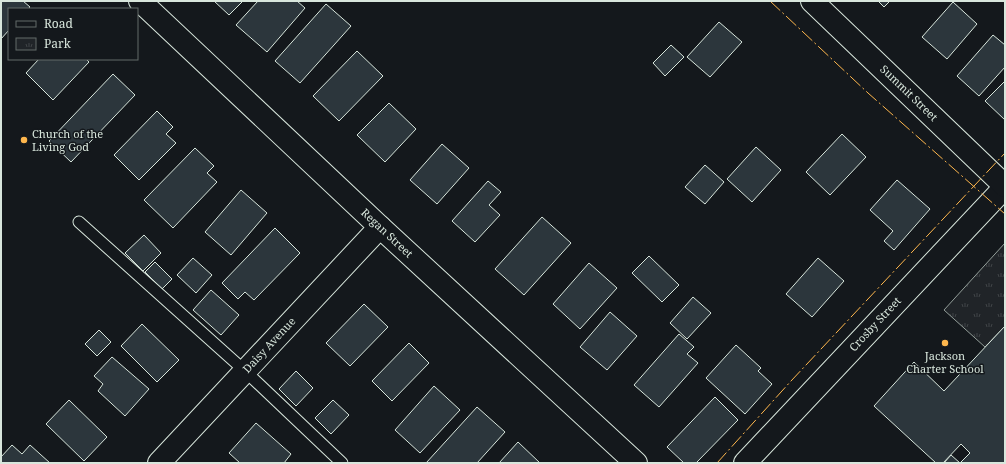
<svg xmlns="http://www.w3.org/2000/svg" width="1006" height="464" font-family="'Noto Serif',serif">
<defs>
<pattern id="park-tufts" width="24" height="20" patternUnits="userSpaceOnUse"><rect width="24" height="20" fill="#202428"/><path d="M3 7l-1-3M5 7V3M7 7l1-3M15 17l-1-3M17 17v-4M19 17l1-3" fill="none" stroke="#404447"/></pattern>
</defs>
<rect width="100%" height="100%" fill="#14181c"/>
<polygon fill="url(#park-tufts)" stroke="#939e99" points="1005,243 1005,326 985,347 944,310"/>
<g fill="#2c363c" stroke="#d8e6dc">
<polygon points="1,1 23,1 30,7 28,9 9,9 9,30 1,39"/>
<polygon points="214,1 243,1 229,15"/>
<polygon points="258,1 297,1 305,8 267,52 236,25"/>
<polygon points="878,1 890,1 884,7"/>
<polygon points="953,2 977,24 947,59 922,37"/>
<polygon points="326,4 351,26 300,83 275,61"/>
<polygon points="719,22 742,42 710,77 687,57"/>
<polygon points="993,35 1005,45 1005,67 979,96 957,76"/>
<polygon points="671,45 684,57 665,76 653,63"/>
<polygon points="357,51 383,76 339,121 313,96"/>
<polygon points="39,59 86,59 89,62 53,100 26,73"/>
<polygon points="113,74 135,95 71,162 49,141"/>
<polygon points="1005,81 1005,120 985,101"/>
<polygon points="389,103 416,129 385,162 357,135"/>
<polygon points="157,111 173,127 166,134 176,143 139,180 114,155"/>
<polygon points="842,134 866,157 830,195 806,172"/>
<polygon points="442,144 469,168 437,204 410,180"/>
<polygon points="756,147 781,170 752,202 727,179"/>
<polygon points="195,148 214,166 207,173 217,182 173,228 144,200"/>
<polygon points="705,165 724,182 705,204 685,187"/>
<polygon points="897,180 930,209 894,250 884,241 893,231 870,210"/>
<polygon points="488,181 501,192 489,205 500,215 475,242 452,221"/>
<polygon points="241,190 267,213 231,255 205,232"/>
<polygon points="542,217 571,243 524,295 495,269"/>
<polygon points="275,228 300,253 254,300 245,292 238,299 222,283"/>
<polygon points="144,235 161,253 143,271 125,253"/>
<polygon points="649,256 679,285 662,302 632,273"/>
<polygon points="193,258 212,275 196,293 177,275"/>
<polygon points="818,258 844,281 812,317 786,294"/>
<polygon points="155,262 172,279 162,289 145,272"/>
<polygon points="589,263 617,288 580,329 553,304"/>
<polygon points="211,290 239,315 221,335 193,310"/>
<polygon points="693,297 711,313 687,339 670,323"/>
<polygon points="364,304 388,327 350,366 326,343"/>
<polygon points="610,312 637,336 607,370 580,347"/>
<polygon points="142,324 179,360 157,382 121,346"/>
<polygon points="1005,326 1005,463 960,463 970,453 961,444 943,463 936,463 874,406 914,362 944,391"/>
<polygon points="99,330 111,342 97,356 85,344"/>
<polygon points="679,334 694,347 687,354 698,363 659,407 634,385"/>
<polygon points="409,343 429,363 392,401 372,381"/>
<polygon points="736,345 761,368 758,371 772,384 745,414 706,378"/>
<polygon points="112,357 149,389 125,416 98,391 103,384 94,376"/>
<polygon points="296,371 313,388 296,406 279,389"/>
<polygon points="434,386 460,410 420,453 395,430"/>
<polygon points="715,397 738,420 696,463 684,463 667,447"/>
<polygon points="69,400 107,437 84,461 46,424"/>
<polygon points="333,400 349,415 331,434 315,418"/>
<polygon points="477,407 505,432 477,463 426,463"/>
<polygon points="256,423 291,454 284,463 240,463 229,453"/>
<polygon points="518,442 540,463 499,463"/>
<polygon points="12,445 22,454 30,445 50,463 1,463 1,457"/>
<polygon points="951,455 960,463 944,463"/>
</g>
<g fill="none" stroke-linecap="round" stroke-linejoin="round">
<defs>
<polyline id="lane" points="79,222 245,371 342,463"/>
<g id="street">
<polyline points="140,1 380,227 636,463"/>
<polyline points="159,463 380,227"/>
<polyline points="745,463 1005,187"/>
</g>
<polyline id="secondary" points="812,1 1005,186"/>
</defs>
<use href="#lane" stroke="#d8e6dc" stroke-width="13"/>
<use href="#street" stroke="#d8e6dc" stroke-width="24"/>
<use href="#secondary" stroke="#d8e6dc" stroke-width="24"/>
<use href="#lane" stroke="#14181c" stroke-width="11"/>
<use href="#street" stroke="#14181c" stroke-width="22"/>
<use href="#secondary" stroke="#14181c" stroke-width="22"/>
<g stroke="#ffb74d" stroke-width="1" stroke-dasharray="14 3 2 3" stroke-linecap="butt">
<polyline points="770,1 868,93 1005,214"/>
<polyline points="717,463 791,381 1005,153"/>
</g>
</g>
<g fill="#ffb74d" stroke="#14181c" stroke-width="1.5">
<circle cx="24" cy="140" r="4"/>
<circle cx="945" cy="343" r="4"/>
</g>
<g text-anchor="middle" stroke-width="3" stroke-linejoin="round" paint-order="stroke">
<g font-size="11" fill="#d8e6dc" stroke="#14181c">
<text transform="translate(909 93) rotate(44)" y="4">Summit Street</text>
<text transform="translate(387 233) rotate(43)" y="4">Regan Street</text>
<text transform="translate(875 324) rotate(-47)" y="4">Crosby Street</text>
<text transform="translate(269 345) rotate(-47)" y="4">Daisy Avenue</text>
</g>
<g font-size="11" fill="#d8e6dc" stroke="#14181c" text-anchor="start">
<text x="32" y="138">Church of the<tspan x="32" dy="13">Living God</tspan></text>
<text x="945" y="360" text-anchor="middle">Jackson<tspan x="945" dy="13">Charter School</tspan></text>
</g>
</g>
<rect width="1006" height="464" fill="none" stroke="#d8e6dc" stroke-width="4"/>
<rect x="8" y="8" width="130" height="52" fill="#14181c" stroke="#626a69"/>
<rect x="16" y="21" width="20" height="6" fill="#14181c" stroke="#626a69"/>
<text x="44" y="28" font-size="12" fill="#d8e6dc">Road</text>
<rect x="16" y="38" width="20" height="12" fill="url(#park-tufts)" stroke="#626a69"/>
<text x="44" y="48" font-size="12" fill="#d8e6dc">Park</text>
</svg>
